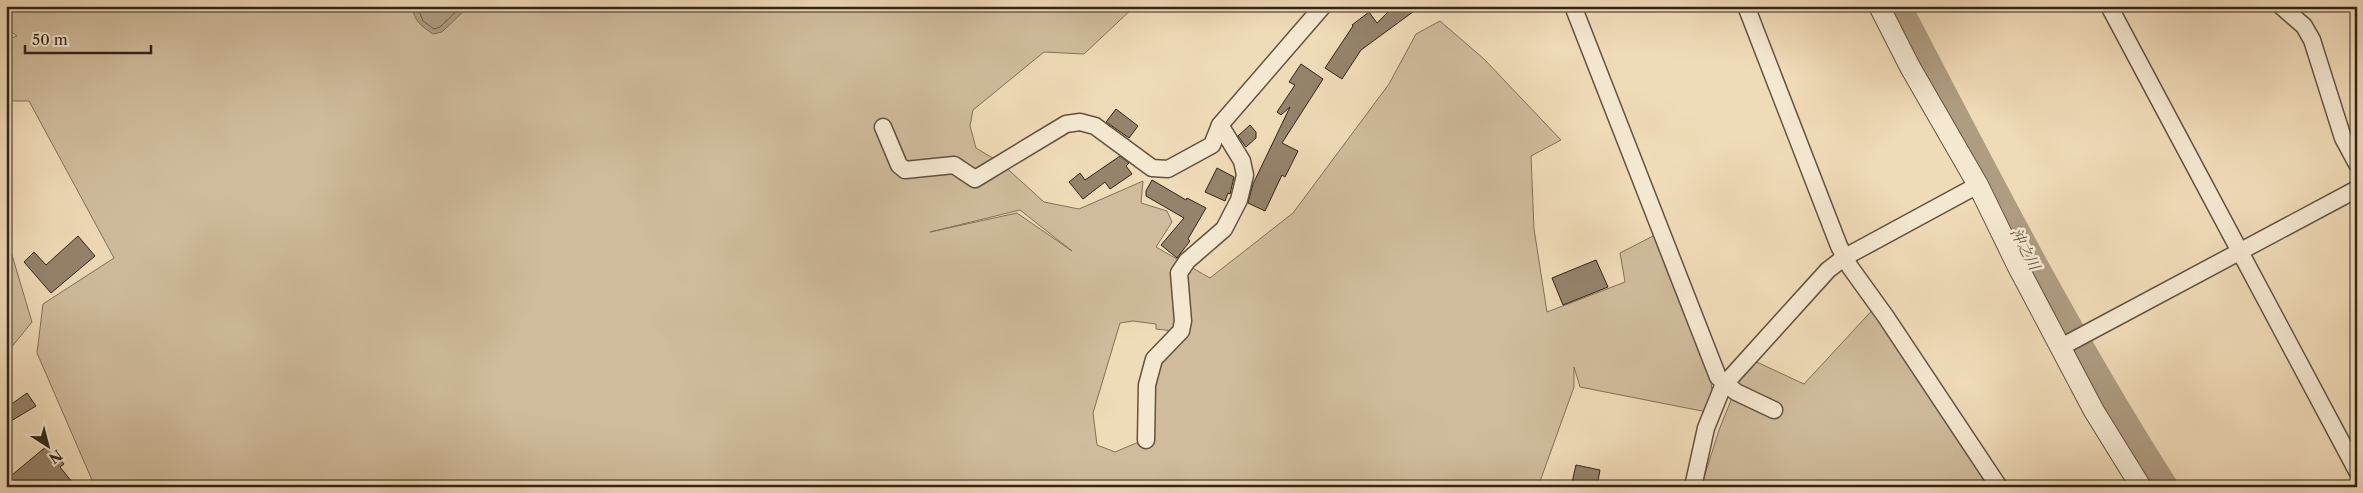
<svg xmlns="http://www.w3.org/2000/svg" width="2363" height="493" font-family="'Libre Caslon Text','Noto Serif JP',serif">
<rect width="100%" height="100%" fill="#f0dbb8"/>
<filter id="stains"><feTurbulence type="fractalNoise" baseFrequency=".004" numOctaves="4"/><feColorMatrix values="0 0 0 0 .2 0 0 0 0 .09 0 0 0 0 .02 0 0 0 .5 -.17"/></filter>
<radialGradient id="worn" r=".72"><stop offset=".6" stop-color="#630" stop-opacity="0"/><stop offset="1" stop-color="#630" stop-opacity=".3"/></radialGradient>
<g fill="#d0bc9d" stroke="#81705a" fill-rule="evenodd">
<path d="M6,6H1135L1084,54L1044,52L973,110L970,126L976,148L1001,163L1044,202L1079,209L1143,181L1141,203L1167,211L1172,222L1156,247L1210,278L1293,213L1389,84L1416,34L1440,21L1484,59L1561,140L1531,156L1534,229L1547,312L1625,282L1620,253L1657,234L1711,376L1712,396L1707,412L1580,387L1574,367V387L1538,487H95L37,353L43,304L114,258L29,101H6V40L17,36L6,28ZM1020,210L1072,251L1017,213L930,232ZM1133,321L1156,324V329L1181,332L1159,354L1141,441L1115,452L1097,445L1093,413L1120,323Z"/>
<polygon points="6,235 32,322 6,354"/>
<polygon points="1877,305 1989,487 1701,487 1719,430 1748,358 1804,384"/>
</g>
<path fill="#af9d82" stroke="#7d6d58" d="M412,6H469L442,32L433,34C421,26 414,21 412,6Z"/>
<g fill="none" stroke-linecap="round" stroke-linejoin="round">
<polyline stroke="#70604d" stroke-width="1" points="417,6 423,21 434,29 440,27 462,6"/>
<path stroke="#af9d82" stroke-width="30" d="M1896,6C1981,169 2064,332 2163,487"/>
</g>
<g fill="#95836b" stroke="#322418">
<polygon points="1388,6 1421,6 1361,50 1342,79 1325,68 1353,26 1352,25 1369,12 1377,23 1391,9"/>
<polygon points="1301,64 1323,79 1282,143 1298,151 1285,177 1282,175 1265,211 1248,203 1253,184 1290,107 1281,115 1277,112 1295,85 1289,82"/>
<polygon points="1116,109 1138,126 1129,138 1106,122"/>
<polygon points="1250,125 1256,132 1256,138 1246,147 1238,136"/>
<polygon points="1120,156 1129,163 1126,166 1132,174 1110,189 1105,182 1083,199 1069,182 1080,173 1085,180"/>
<polygon points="1217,168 1234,177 1230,194 1228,193 1225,201 1205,192"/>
<polygon points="1152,180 1186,200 1187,198 1206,208 1188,239 1190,241 1177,258 1161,245 1184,218 1146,196 1146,191"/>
<polygon points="78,236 95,256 51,293 24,262 34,252 46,265"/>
<polygon points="1596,260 1608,287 1563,305 1552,278"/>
<polygon points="27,393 36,406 6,424 6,408"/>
<polygon points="48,445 64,464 60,467 76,487 6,487 6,480"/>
<polygon points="1576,465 1600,470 1597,487 1571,487"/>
</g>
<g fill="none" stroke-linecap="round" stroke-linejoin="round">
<defs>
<g id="minor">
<polyline points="1573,6 1718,377 1736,392 1774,410"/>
<polyline points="1746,6 1839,246 1850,267 1886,317 1999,487"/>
<polyline points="2109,6 2357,471"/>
<polyline points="2281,6 2304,26 2312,40 2343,138 2357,164"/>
<polyline points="883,127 899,165 905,170 954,165 975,179 1066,124 1080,122 1095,126 1152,168 1168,169 1212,145 1220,125 1323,6"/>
<polyline points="2061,347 2357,189"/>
<polyline points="1146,440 1147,385 1154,359 1181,331 1183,321 1179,273 1187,261 1224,229 1239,200 1245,175 1242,161 1220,125"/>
<polyline points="1693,487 1706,428 1723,386 1828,270 1845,257 1978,185"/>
</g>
<polyline id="tertiary" points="1879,6 1910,67 1978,185 2017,265 2094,411 2141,487"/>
</defs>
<use href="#minor" stroke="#625240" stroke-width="19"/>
<use href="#tertiary" stroke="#625240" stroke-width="22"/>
<use href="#minor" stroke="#f5e8d1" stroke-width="16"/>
<use href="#tertiary" stroke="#f5e8d1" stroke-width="20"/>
</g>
<g text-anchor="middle" stroke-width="5" stroke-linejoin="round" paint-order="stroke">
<g font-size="15" font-style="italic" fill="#5e4e3d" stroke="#f5e8d1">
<text transform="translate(2025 249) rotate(62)" y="5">沖之川</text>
</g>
</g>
<rect width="2363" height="493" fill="none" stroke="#f0dbb8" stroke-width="25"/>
<rect x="8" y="8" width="2348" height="478" fill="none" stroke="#322418" stroke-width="2.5"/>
<rect x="12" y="12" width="2338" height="468" fill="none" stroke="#322418"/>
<g transform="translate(48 446) rotate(144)" stroke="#f5e8d1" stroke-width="4" paint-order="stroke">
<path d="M0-4L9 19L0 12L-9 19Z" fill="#322418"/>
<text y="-8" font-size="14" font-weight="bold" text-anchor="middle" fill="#322418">N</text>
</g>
<path d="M25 45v8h126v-8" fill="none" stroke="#322418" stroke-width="2.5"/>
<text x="32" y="45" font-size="15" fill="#322418" stroke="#f5e8d1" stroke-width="4" paint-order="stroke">50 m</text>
<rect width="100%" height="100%" filter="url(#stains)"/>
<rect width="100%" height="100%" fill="url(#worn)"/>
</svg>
